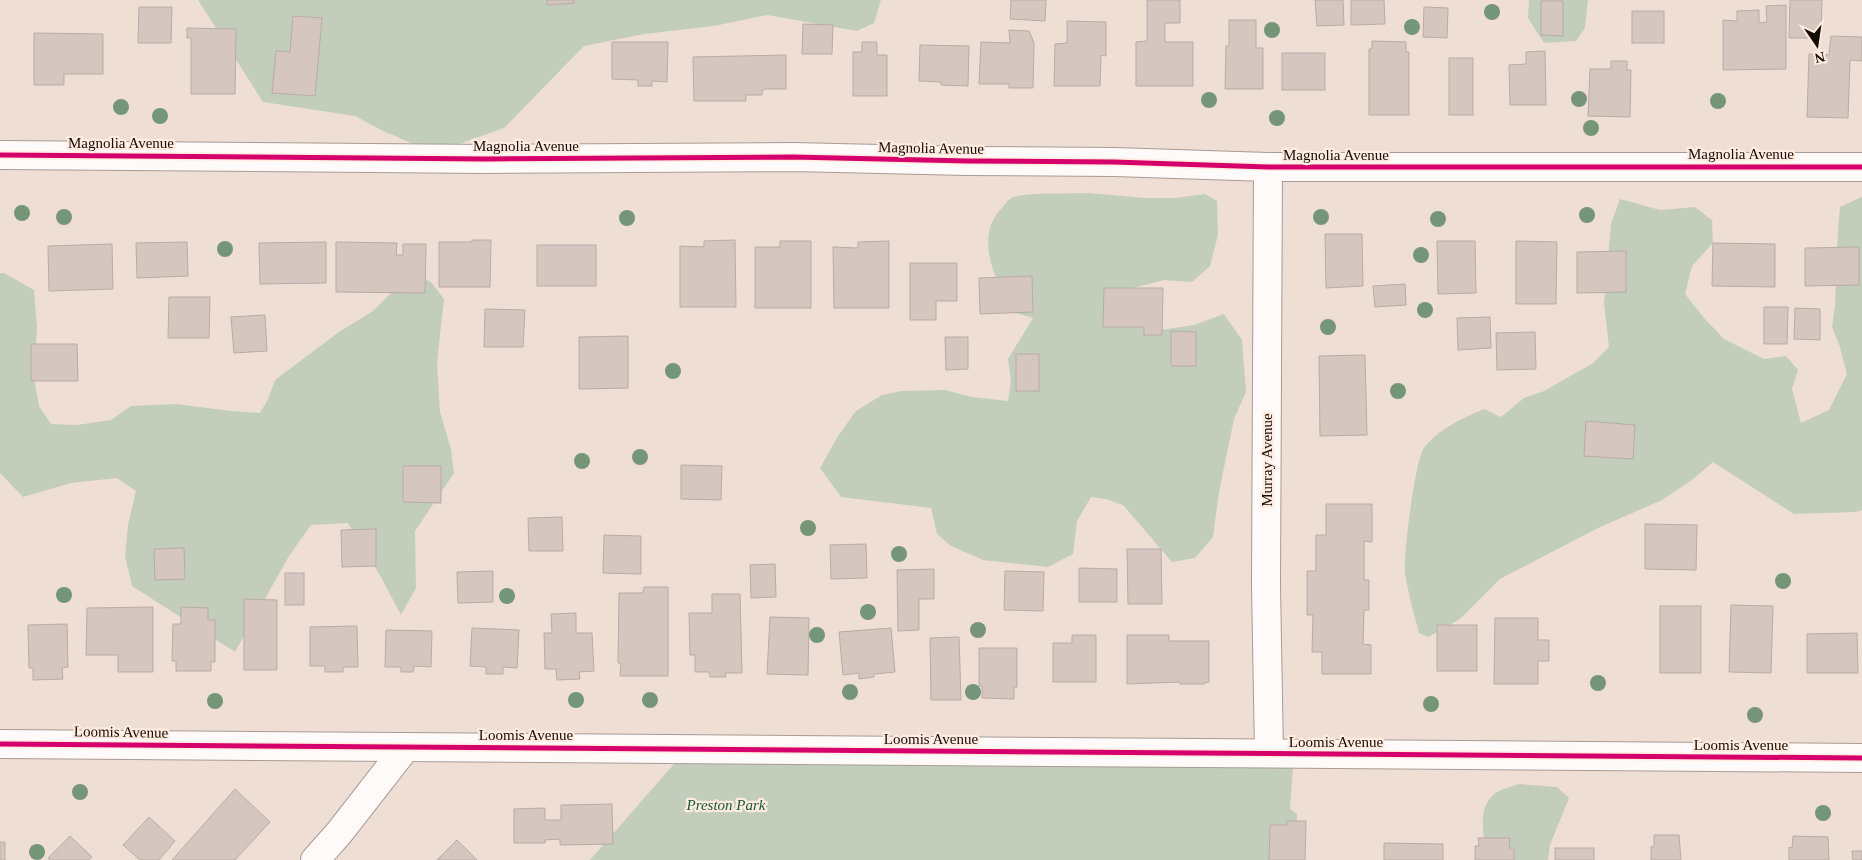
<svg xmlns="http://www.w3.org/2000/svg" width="1862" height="860" font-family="Georgia,serif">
<rect width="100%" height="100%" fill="#efded4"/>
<g fill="#c2cebb">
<polygon points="198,0 881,0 874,23 857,31 767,15 714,26 644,34 584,46 504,128 459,144 414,144 383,131 355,116 263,102"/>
<polygon points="1529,0 1588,0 1585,28 1576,41 1544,43 1528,18"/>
<path d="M1088,193L1145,198H1175L1205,194L1217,201L1218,235L1210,266L1192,282L1164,280L1133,288L1135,315L1154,331L1194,325L1224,314L1242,340L1246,392L1234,419L1219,492L1213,537L1195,558L1172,562L1123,505L1106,499L1091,497L1077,521L1073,554L1048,567L983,560L951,546L937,534L931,508L841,497L820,468L838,436L856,411L882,395L902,391L945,390L972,397L1008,401L1011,381L1008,359L1033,318L1013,312C997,283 973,239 1001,209C1004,206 1008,200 1011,198C1022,192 1074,194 1088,193Z"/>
<path d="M1862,197V510L1856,512L1794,514L1713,462L1692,480L1662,500L1598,528L1500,579L1460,619L1428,637L1419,633C1414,613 1408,593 1405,573C1403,557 1415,460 1424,448C1438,429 1463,418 1484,409L1501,417L1524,398L1544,391L1593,363L1609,347L1604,303L1611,224L1620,199L1660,210L1695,207L1712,220L1713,243L1692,266L1685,294L1704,318L1724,339L1764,359L1786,356L1798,370L1792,389L1801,423L1829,410L1847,374L1840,347L1832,327L1835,305L1838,231L1840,207Z"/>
<polygon points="0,273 4,273 34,290 37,328 34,378 39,406 51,424 77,425 111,420 131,406 176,404 231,411 260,413 268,399 275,380 339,332 373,311 391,293 417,276 431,282 444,299 437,362 440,412 451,449 454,473 415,531 416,588 401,615 382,579 348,523 311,525 289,556 235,652 132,586 125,556 128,525 136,491 117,478 71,483 23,497 0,473"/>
<polygon points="687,749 1294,754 1290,809 1297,814 1299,860 590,860"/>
<path d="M1519,784L1557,787L1569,798L1550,845L1548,860H1487C1485,840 1476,810 1493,795C1499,789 1511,787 1519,784Z"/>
</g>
<g fill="#d5c7c0" stroke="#b9aba5">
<polygon points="547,0 574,0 574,3 547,5"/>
<polygon points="1011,0 1046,0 1045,21 1010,19"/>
<polygon points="1147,0 1180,0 1180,23 1165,23 1165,42 1193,42 1193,86 1136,86 1136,42 1147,41"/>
<polygon points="1315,0 1343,0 1344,25 1317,26"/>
<polygon points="1351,0 1384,0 1385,24 1351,25"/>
<polygon points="1790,0 1822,0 1821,38 1789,38"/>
<polygon points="1541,1 1563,1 1563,36 1541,35"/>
<polygon points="1786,5 1786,69 1723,70 1723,20 1737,21 1737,11 1759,10 1759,23 1767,22 1766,6"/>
<polygon points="139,7 172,7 171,43 138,43"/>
<polygon points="1424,7 1448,8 1447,38 1423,37"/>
<rect x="1632" y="11" width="32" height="32"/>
<polygon points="293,16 322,18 315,96 272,93 276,51 290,52"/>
<polygon points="1229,20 1256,20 1256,48 1263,48 1263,89 1225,89 1226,46 1229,46"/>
<polygon points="1067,21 1106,22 1106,56 1101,55 1100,86 1054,86 1055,44 1067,43"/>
<polygon points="803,24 833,25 832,54 802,54"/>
<polygon points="187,28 236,29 235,94 191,94 191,38 187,38"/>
<polygon points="1009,30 1029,31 1034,43 1033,88 1009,88 1009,84 979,84 981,42 1010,43"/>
<polygon points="34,33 103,34 103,74 64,74 64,85 34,85"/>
<polygon points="1831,36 1862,37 1862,61 1850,60 1848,118 1807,117 1809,54 1829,55"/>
<polygon points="1372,41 1406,42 1406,52 1409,52 1409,115 1369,115 1369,49 1372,49"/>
<polygon points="612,42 668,42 667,82 652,81 652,86 638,86 638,80 612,79"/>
<polygon points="862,42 877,42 877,55 887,55 887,96 853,96 853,52 862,52"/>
<polygon points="920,45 969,46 968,86 941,85 941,82 919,81"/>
<polygon points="1545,51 1546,105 1510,105 1509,65 1526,64 1526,52"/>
<rect x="1282" y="53" width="43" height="37"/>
<polygon points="786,55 786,89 765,89 762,91 762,95 746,95 746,101 694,101 693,57"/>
<rect x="1449" y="58" width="24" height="57"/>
<polygon points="1611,61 1627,61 1627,70 1631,70 1630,117 1588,116 1590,69 1611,69"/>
<polygon points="1325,234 1362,234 1363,286 1326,288"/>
<polygon points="472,240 491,240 490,287 439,287 439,242 472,242"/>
<polygon points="735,240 736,307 680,307 680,246 704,247 704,241"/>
<polygon points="780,241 811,241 811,308 755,308 755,247 780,247"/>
<polygon points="889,241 889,308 834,308 833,247 858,248 858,242"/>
<polygon points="1437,241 1475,241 1476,293 1438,294"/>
<polygon points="1516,241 1557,242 1556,304 1516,304"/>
<polygon points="187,242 188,276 137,278 136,243"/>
<polygon points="326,242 326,283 260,284 259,243"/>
<polygon points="336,242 397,243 396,255 403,255 403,244 426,244 425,293 336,292"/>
<polygon points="1713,243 1775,244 1775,287 1712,286"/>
<polygon points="112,244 113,289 49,291 48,246"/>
<rect x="537" y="245" width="59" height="41"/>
<polygon points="1859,247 1859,285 1805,286 1805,248"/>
<polygon points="1626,251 1626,292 1577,293 1577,252"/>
<polygon points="910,263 957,263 957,301 936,301 936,320 910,320"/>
<polygon points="1032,276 1033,312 980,314 979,278"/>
<polygon points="1405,284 1406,305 1375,307 1373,286"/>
<polygon points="1104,288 1163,288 1162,335 1144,335 1144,327 1103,327"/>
<polygon points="169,297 210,297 209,338 168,338"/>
<polygon points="1764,307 1788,307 1787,344 1764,344"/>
<polygon points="1795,308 1820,309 1820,340 1794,339"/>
<polygon points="485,309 525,310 523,347 484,347"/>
<polygon points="265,315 267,351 234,353 231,317"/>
<polygon points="1490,317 1491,348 1458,350 1457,318"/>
<polygon points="1171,331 1196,332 1196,366 1171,366"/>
<polygon points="1535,332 1536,369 1497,370 1496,333"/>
<polygon points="628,336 628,388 579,389 579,337"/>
<polygon points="945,337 968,337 968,369 946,370"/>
<polygon points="31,344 77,344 78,381 31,381"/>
<rect x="1016" y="354" width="23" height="37"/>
<polygon points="1365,355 1367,435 1320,436 1319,356"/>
<polygon points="1586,421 1635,425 1633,459 1584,456"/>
<polygon points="681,465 722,466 721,500 681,499"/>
<polygon points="403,466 441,466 441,503 403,502"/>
<polygon points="1326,504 1372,504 1372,542 1364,541 1364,580 1369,580 1369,610 1364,610 1363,644 1371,645 1371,674 1322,674 1322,652 1312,652 1313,615 1307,615 1307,571 1316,571 1316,535 1326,535"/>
<polygon points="562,517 563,551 529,551 528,518"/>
<polygon points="1645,524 1697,525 1696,570 1645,569"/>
<polygon points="376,529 376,566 342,567 341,530"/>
<polygon points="604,535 641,536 641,574 603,573"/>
<polygon points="866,544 867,578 831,579 830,545"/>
<polygon points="184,548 185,579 155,580 154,549"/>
<polygon points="1127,549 1161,549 1162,604 1128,604"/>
<polygon points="775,564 776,597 751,598 750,565"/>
<polygon points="1079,568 1117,569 1117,602 1079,602"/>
<polygon points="934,569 934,599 919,599 919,630 898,631 897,570"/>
<polygon points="493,571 493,602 458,603 457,572"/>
<polygon points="1005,571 1044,572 1043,611 1004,610"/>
<rect x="285" y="573" width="19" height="32"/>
<polygon points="644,587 668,587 668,676 620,676 621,663 618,663 619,593 643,593"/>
<polygon points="712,594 740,594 742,673 725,673 726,677 710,677 709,672 695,672 695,655 690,655 689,613 712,613"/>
<polygon points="244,599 277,600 277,670 244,670"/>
<polygon points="1731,605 1773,606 1771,673 1729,672"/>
<rect x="1660" y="606" width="41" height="67"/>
<polygon points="153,607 153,672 118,672 118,655 86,655 87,608"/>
<polygon points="181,607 208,608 208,620 215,620 215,662 211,662 211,671 176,671 176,661 172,661 173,624 181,624"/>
<polygon points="576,613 576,633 592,633 594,671 579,672 580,679 557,680 556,669 545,669 544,633 552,633 551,614"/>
<polygon points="770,617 809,618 808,675 767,674"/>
<polygon points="1495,618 1538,618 1538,640 1549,640 1549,661 1538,661 1538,684 1494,684"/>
<polygon points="67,624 68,667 62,668 63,679 33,680 33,668 29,668 28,625"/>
<rect x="1437" y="625" width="40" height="46"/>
<polygon points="357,626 358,667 343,667 343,672 325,672 325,666 310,666 310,627"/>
<polygon points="472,628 519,630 517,668 503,667 503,674 486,674 486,667 470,666"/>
<polygon points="891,628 895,672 874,674 874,677 859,679 859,673 843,675 839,632"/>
<polygon points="386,630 432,631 431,667 414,666 413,672 401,672 401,667 385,667"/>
<polygon points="1857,633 1858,673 1807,673 1807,634"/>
<polygon points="1072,635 1096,635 1096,682 1053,682 1053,643 1072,643"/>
<polygon points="1127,635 1169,635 1169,641 1209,641 1209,682 1204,683 1204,684 1180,684 1180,682 1127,684"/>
<polygon points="959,637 961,700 931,700 930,638"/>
<polygon points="979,648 1017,648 1017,687 1014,687 1014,699 982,698 982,686 979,686"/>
<polygon points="235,789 270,822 235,860 172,860"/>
<polygon points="612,804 613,844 560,845 560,839 545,840 545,843 514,843 514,809 545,808 545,820 561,820 561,805"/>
<polygon points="149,817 175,841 159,860 140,860 123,845"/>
<polygon points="1287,821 1306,821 1305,860 1269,860 1270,825 1287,825"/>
<polygon points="1654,835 1679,835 1681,860 1651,860 1651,847 1654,846"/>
<polygon points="70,836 92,857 89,860 50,860 48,858"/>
<polygon points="1793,836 1828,837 1829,860 1789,860 1789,847 1792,848"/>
<polygon points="1478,838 1510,838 1509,848 1514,848 1514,860 1475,860 1475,846 1479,846"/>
<polygon points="457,840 477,860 437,860"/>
<rect x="0" y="842" width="5" height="18"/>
<polygon points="1384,843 1443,844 1443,860 1384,860"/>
<rect x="1555" y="848" width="39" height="12"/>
<polygon points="1852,851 1862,851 1862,860 1853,860"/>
</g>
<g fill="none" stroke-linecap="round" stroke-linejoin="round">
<defs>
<g id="minor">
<polyline points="0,155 487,159 793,157 967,161 1114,162 1268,167 1862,167"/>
<polyline points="1268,167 1266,585 1269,753"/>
<polyline points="0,744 1862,758"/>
<polyline points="315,860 339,833 406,747"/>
</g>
</defs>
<use href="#minor" stroke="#a99b94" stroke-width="30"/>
<use href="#minor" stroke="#fdfaf9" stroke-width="28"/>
<defs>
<g id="cycleway">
<polyline points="0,155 487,159 793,157 967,161 1114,162 1268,167 1862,167"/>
<polyline points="0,744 1862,758"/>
</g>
</defs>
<use href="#cycleway" stroke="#ffebe0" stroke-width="8"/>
<use href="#cycleway" stroke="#d6006c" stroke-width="5"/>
</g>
<g fill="#759579">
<circle cx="1492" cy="12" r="8"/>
<circle cx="1412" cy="27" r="8"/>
<circle cx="1272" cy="30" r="8"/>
<circle cx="1579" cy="99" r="8"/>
<circle cx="1209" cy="100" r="8"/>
<circle cx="1718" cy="101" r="8"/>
<circle cx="121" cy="107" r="8"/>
<circle cx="160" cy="116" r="8"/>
<circle cx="1277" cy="118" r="8"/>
<circle cx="1591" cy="128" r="8"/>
<circle cx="22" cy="213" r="8"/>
<circle cx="1587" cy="215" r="8"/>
<circle cx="64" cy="217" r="8"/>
<circle cx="1321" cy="217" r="8"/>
<circle cx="627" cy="218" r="8"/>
<circle cx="1438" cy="219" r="8"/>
<circle cx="225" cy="249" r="8"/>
<circle cx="1421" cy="255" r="8"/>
<circle cx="1425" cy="310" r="8"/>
<circle cx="1328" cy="327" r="8"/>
<circle cx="673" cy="371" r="8"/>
<circle cx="1398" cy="391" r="8"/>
<circle cx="640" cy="457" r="8"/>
<circle cx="582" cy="461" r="8"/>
<circle cx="808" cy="528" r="8"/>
<circle cx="899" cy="554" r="8"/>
<circle cx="1783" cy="581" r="8"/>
<circle cx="64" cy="595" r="8"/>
<circle cx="507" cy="596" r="8"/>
<circle cx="868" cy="612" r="8"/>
<circle cx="978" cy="630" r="8"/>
<circle cx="817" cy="635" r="8"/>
<circle cx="1598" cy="683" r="8"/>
<circle cx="850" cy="692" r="8"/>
<circle cx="973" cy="692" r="8"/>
<circle cx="576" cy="700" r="8"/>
<circle cx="650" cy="700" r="8"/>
<circle cx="215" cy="701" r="8"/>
<circle cx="1431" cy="704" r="8"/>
<circle cx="1755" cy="715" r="8"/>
<circle cx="80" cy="792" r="8"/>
<circle cx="1823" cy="813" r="8"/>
<circle cx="37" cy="852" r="8"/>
</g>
<g text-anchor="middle" stroke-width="4.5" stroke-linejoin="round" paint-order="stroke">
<g font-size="15" fill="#160c06" stroke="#ffebe0">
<text x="121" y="148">Magnolia Avenue</text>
<text x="526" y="151">Magnolia Avenue</text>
<text transform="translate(931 148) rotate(1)" y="5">Magnolia Avenue</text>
<text x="1741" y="159">Magnolia Avenue</text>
<text x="1336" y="160">Magnolia Avenue</text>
<text transform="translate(1267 460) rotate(-90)" y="5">Murray Avenue</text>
<text transform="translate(121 732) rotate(1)" y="5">Loomis Avenue</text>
<text x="526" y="740">Loomis Avenue</text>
<text x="931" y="744">Loomis Avenue</text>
<text x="1336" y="747">Loomis Avenue</text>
<text x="1741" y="750">Loomis Avenue</text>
</g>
<g font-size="15" font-style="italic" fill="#12592e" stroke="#ffebe0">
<text x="726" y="810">Preston Park</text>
</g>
</g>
<g transform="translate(1817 45) rotate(167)" stroke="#ffebe0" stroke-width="4" paint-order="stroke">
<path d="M0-4L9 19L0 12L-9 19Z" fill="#160c06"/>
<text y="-8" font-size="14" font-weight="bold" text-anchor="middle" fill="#160c06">N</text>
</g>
</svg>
